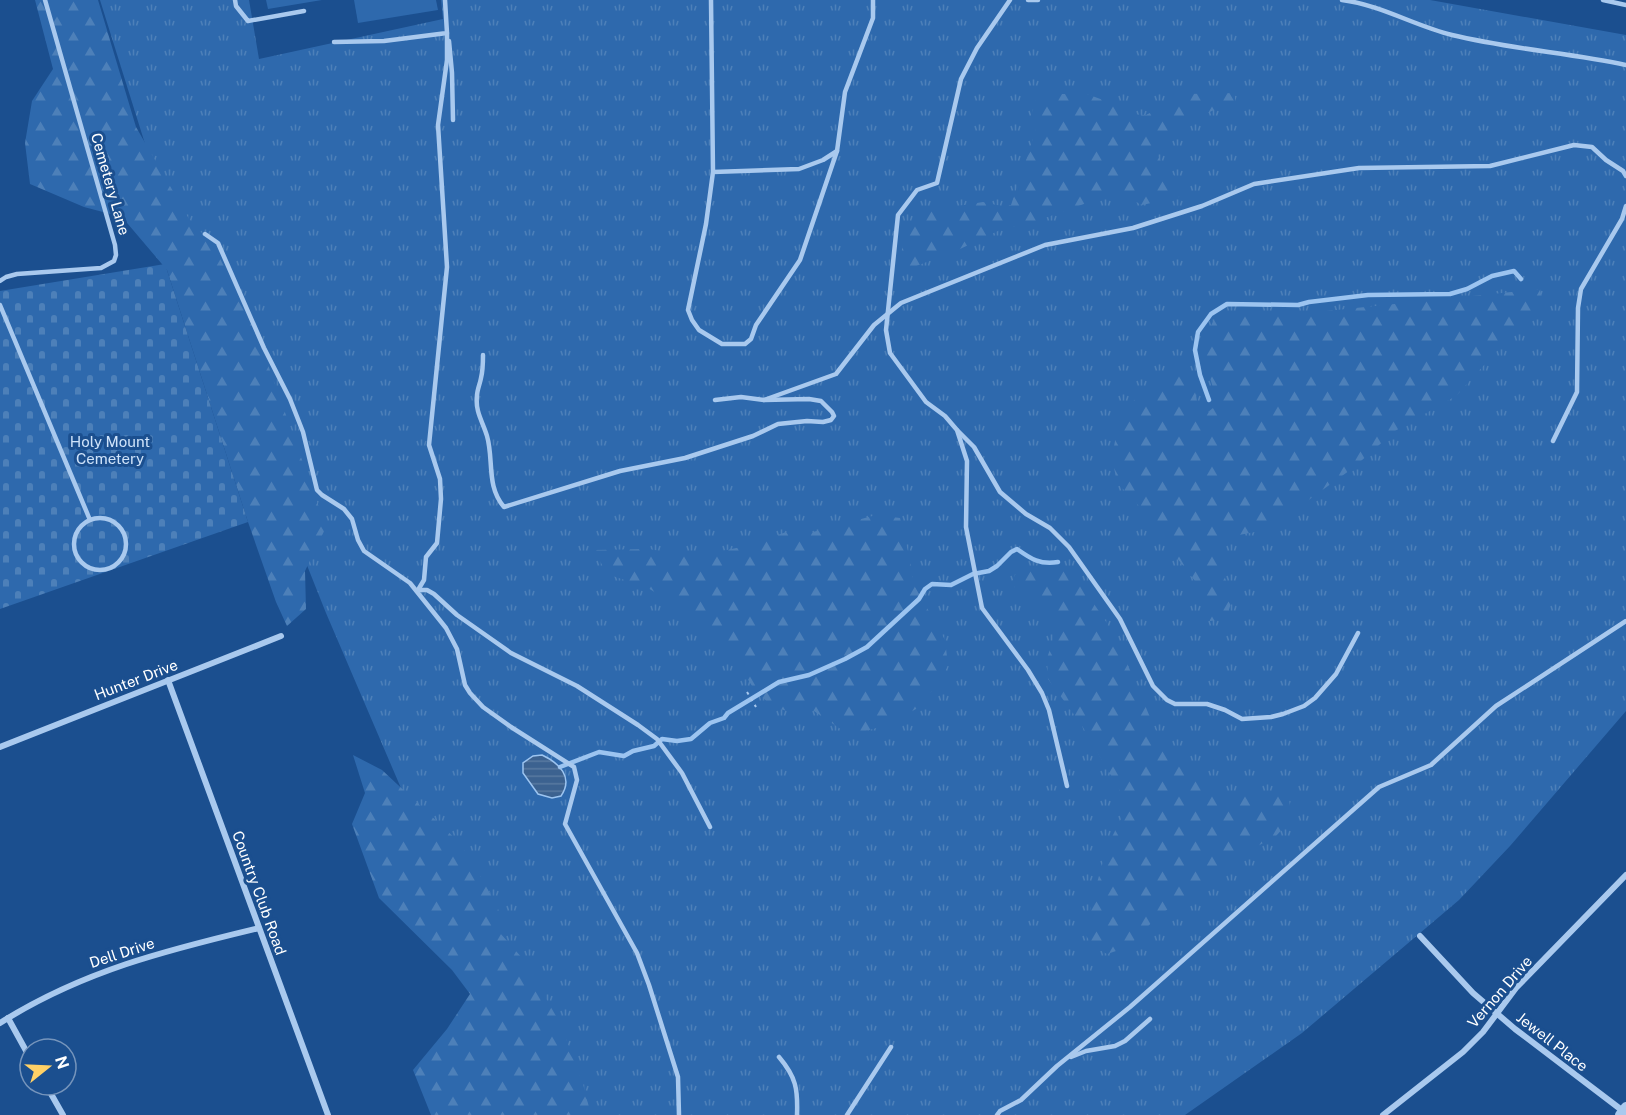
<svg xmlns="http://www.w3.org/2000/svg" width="1626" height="1115" font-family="'Public Sans',sans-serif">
<defs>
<pattern id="grass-tufts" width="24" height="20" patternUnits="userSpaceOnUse" patternTransform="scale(1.5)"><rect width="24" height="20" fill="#2e69ad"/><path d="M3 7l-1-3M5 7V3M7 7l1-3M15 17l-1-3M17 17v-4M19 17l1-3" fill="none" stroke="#4d80b9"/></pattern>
<pattern id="forest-firs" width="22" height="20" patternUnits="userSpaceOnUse" patternTransform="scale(1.5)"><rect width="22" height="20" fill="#2e69ad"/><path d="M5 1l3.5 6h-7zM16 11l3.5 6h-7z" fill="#4d80b9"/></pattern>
<pattern id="cemetery-stones" width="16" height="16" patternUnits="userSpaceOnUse" patternTransform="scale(1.5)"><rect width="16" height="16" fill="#2e69ad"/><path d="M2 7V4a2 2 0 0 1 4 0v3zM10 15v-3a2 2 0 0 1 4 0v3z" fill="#4d80b9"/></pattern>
<pattern id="water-rules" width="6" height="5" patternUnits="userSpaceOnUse" patternTransform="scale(1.5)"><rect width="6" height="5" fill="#3c6290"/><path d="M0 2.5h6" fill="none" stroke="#597aa1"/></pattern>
</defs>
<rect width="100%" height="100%" fill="#1b4f8f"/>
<polygon fill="url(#grass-tufts)" points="100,0 249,0 259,59 443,19 441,0 1430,0 1626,35 1626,711 1510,846 1459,900 1302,1033 1185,1115 541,1115 326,613 167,214"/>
<g fill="url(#forest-firs)">
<polygon points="35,0 98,0 136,127 189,219 213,245 253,323 326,527 305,571 306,609 287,626 276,602 248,522 167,270 122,217 84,207 30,184 25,143 32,101 53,69"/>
<polygon points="1235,93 1235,106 1216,109 1160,136 1156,153 1163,165 1188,189 1179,197 1142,205 1125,196 1106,196 1031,223 1000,230 960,249 901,272 903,225 934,210 983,202 1001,206 1011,205 1036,130 1031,116 1038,94 1087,94 1111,103 1126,114 1146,115 1186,94"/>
<polygon points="1540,289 1542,300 1533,311 1456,396 1395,431 1353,468 1296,509 1260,531 1239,535 1223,540 1222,571 1233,597 1226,619 1210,621 1195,581 1166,544 1135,501 1117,483 1112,457 1119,420 1139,394 1164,385 1172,374 1185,363 1191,373 1199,411 1208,412 1218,404 1207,368 1204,339 1214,320 1240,316 1307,313"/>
<polygon points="876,515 900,518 910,560 914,585 945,640 948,665 940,682 916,709 887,725 855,734 842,730 811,709 790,712 771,706 752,686 736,660 682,609 648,588 607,574 594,550 649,549 693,557 746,546 792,530 813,532"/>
<polygon points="1036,569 1071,570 1115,635 1164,750 1185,772 1206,787 1225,794 1242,796 1264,791 1289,797 1290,808 1287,824 1276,836 1230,861 1211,878 1157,917 1128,947 1107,954 1093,946 1085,934 1092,901 1107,847 1122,817 1120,791 1081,724 1048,679 1047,658 1054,638 1055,622 1011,584 1017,571"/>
<polygon points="353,755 382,770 459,842 486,885 499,911 500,933 523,959 560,1023 583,1084 591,1115 431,1115 413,1070 447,1029 470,994 452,970 379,898 352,824 365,793"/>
</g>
<polygon fill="url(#cemetery-stones)" points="165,264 248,522 0,609 0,291"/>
<g fill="#2e69ad">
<polygon points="266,0 322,0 268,9"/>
<polygon points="354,0 436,0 438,10 358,23"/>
</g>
<path fill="url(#water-rules)" stroke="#9cc4f0" stroke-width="1.5" d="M542,755C559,763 574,777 561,796L552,798L538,794L523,773V763L533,756Z"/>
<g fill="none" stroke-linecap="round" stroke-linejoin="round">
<g stroke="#9cc4f0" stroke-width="4.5">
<polyline points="1209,400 1200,375 1195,350 1198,332 1211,314 1227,304 1298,305 1309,302 1368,295 1450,294 1467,289 1492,276 1514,271 1521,279"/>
<path d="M560,767L599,752L624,756L633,751L654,746L662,739L677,741L691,739L710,723L724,718L728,713L779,682L809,675L845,659L867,647L919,599L925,589L932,584L951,585L973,574L989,571L997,566L1011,552L1017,549C1031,559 1040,565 1058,562"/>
</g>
<polyline stroke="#a9c9ee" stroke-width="2" stroke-dasharray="3 4.5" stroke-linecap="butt" points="747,692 756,707"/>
<g stroke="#a9c9ee" stroke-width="4.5">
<polyline points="235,0 236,6 248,21 304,11"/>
<polyline points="711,0 713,172 706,224 688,310 692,320 699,330 722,344 745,344 751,339 756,325 800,260 837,151 823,160 799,169 713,172"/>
<polyline points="1010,0 977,48 961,79 937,183 917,190 898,215 886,330 890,353 926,402 945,416 957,430 967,461 966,527 982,608 1028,670 1042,693 1049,710 1067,786"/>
<polyline points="1028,0 1038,0"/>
<path d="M1342,0C1381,5 1415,26 1452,35C1510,49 1569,53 1626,65"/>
<polyline points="1603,0 1626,5"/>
<polyline points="449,41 452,73 453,120"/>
<polyline points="334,42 384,41 447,33 445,0"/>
<polyline points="837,151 845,92 873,18 873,0"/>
<polyline points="205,234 218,243 264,348 290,399 303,432 317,490 322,495 344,509 352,519 358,540 364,551 410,583 446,628 457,649 465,685 470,693 483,707 511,727 574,767 577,780 565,824 637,953 649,985 678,1077 679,1115"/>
<polyline points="0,281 6,277 17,274 101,268 114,261 116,255 115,245 45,0"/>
<polyline points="0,305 90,520"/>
<path d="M483,355C483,363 483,370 481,378C480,384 477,390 477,396C475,412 483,422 487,436C494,460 486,486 504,507L620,471L685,458L753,436L778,424L807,421L823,422L831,420L834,416L832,412L821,401L809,399L764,400L741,397L715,400"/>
<polyline points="764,400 836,374 874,325 901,303 1045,245 1133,228 1202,206 1254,184 1359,168 1490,166 1574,145 1592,147 1606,160 1623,171 1626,176"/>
<polyline points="958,431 974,447 1000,492 1026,514 1050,528 1069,547 1120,619 1153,686 1167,700 1175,704 1207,704 1225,710 1242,719 1271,717 1283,714 1304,706 1315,698 1336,674 1358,633"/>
<polyline points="1553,441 1577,392 1578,308 1581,289 1622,219 1626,206"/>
<circle cx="100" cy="544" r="26"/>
<polyline points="418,590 424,580 426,557 437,543 441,499 440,479 429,445 447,267 438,125 447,60 447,33"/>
<polyline points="418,590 427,590 434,594 457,615 511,653 577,686 638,725 657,739 682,773 710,827"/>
<path d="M779,1057C796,1077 798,1089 797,1115"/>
<polyline points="1071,1057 1086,1051 1115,1046 1125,1041 1150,1019"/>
<polyline points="847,1115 891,1047"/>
<polyline points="997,1115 1000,1111 1021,1100 1057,1066 1130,1007 1379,787 1431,765 1496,706 1626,621"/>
</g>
<g stroke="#a9c9ee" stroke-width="6">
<polyline points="168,680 328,1115"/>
<polyline points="0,747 281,636"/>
<polyline points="1420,936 1473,993 1515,1029 1623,1111"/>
<polyline points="8,1018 30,1058"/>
<path d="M0,1023C82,971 167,950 259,928"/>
<polyline points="46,1085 63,1115"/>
<polyline points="1383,1115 1463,1052 1483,1032 1516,988 1626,875"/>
</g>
<polyline stroke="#a9c9ee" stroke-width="10" points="1620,1115 1626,1107"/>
</g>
<g text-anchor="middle" stroke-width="6" stroke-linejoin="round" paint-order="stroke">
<g font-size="15" fill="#fff" stroke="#1b4f8f">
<text transform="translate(110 184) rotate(74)" y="5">Cemetery Lane</text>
<text transform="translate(136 680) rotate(-21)" y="5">Hunter Drive</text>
<text transform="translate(259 893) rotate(70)" y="5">Country Club Road</text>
<text transform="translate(122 953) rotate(-18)" y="5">Dell Drive</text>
<text transform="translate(1500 992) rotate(-49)" y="5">Vernon Drive</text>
<text transform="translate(1552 1042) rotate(38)" y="5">Jewell Place</text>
</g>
<g font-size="15" fill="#cfe3fa" stroke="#1b4f8f">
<text x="110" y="447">Holy Mount<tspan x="110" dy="17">Cemetery</tspan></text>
</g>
</g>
<g transform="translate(48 1067) rotate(72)"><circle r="28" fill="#1b4f8f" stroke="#7695bc" stroke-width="1.5"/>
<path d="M0-4.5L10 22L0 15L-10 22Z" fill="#ffd166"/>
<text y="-9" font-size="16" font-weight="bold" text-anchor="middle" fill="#ffffff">N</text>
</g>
</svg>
